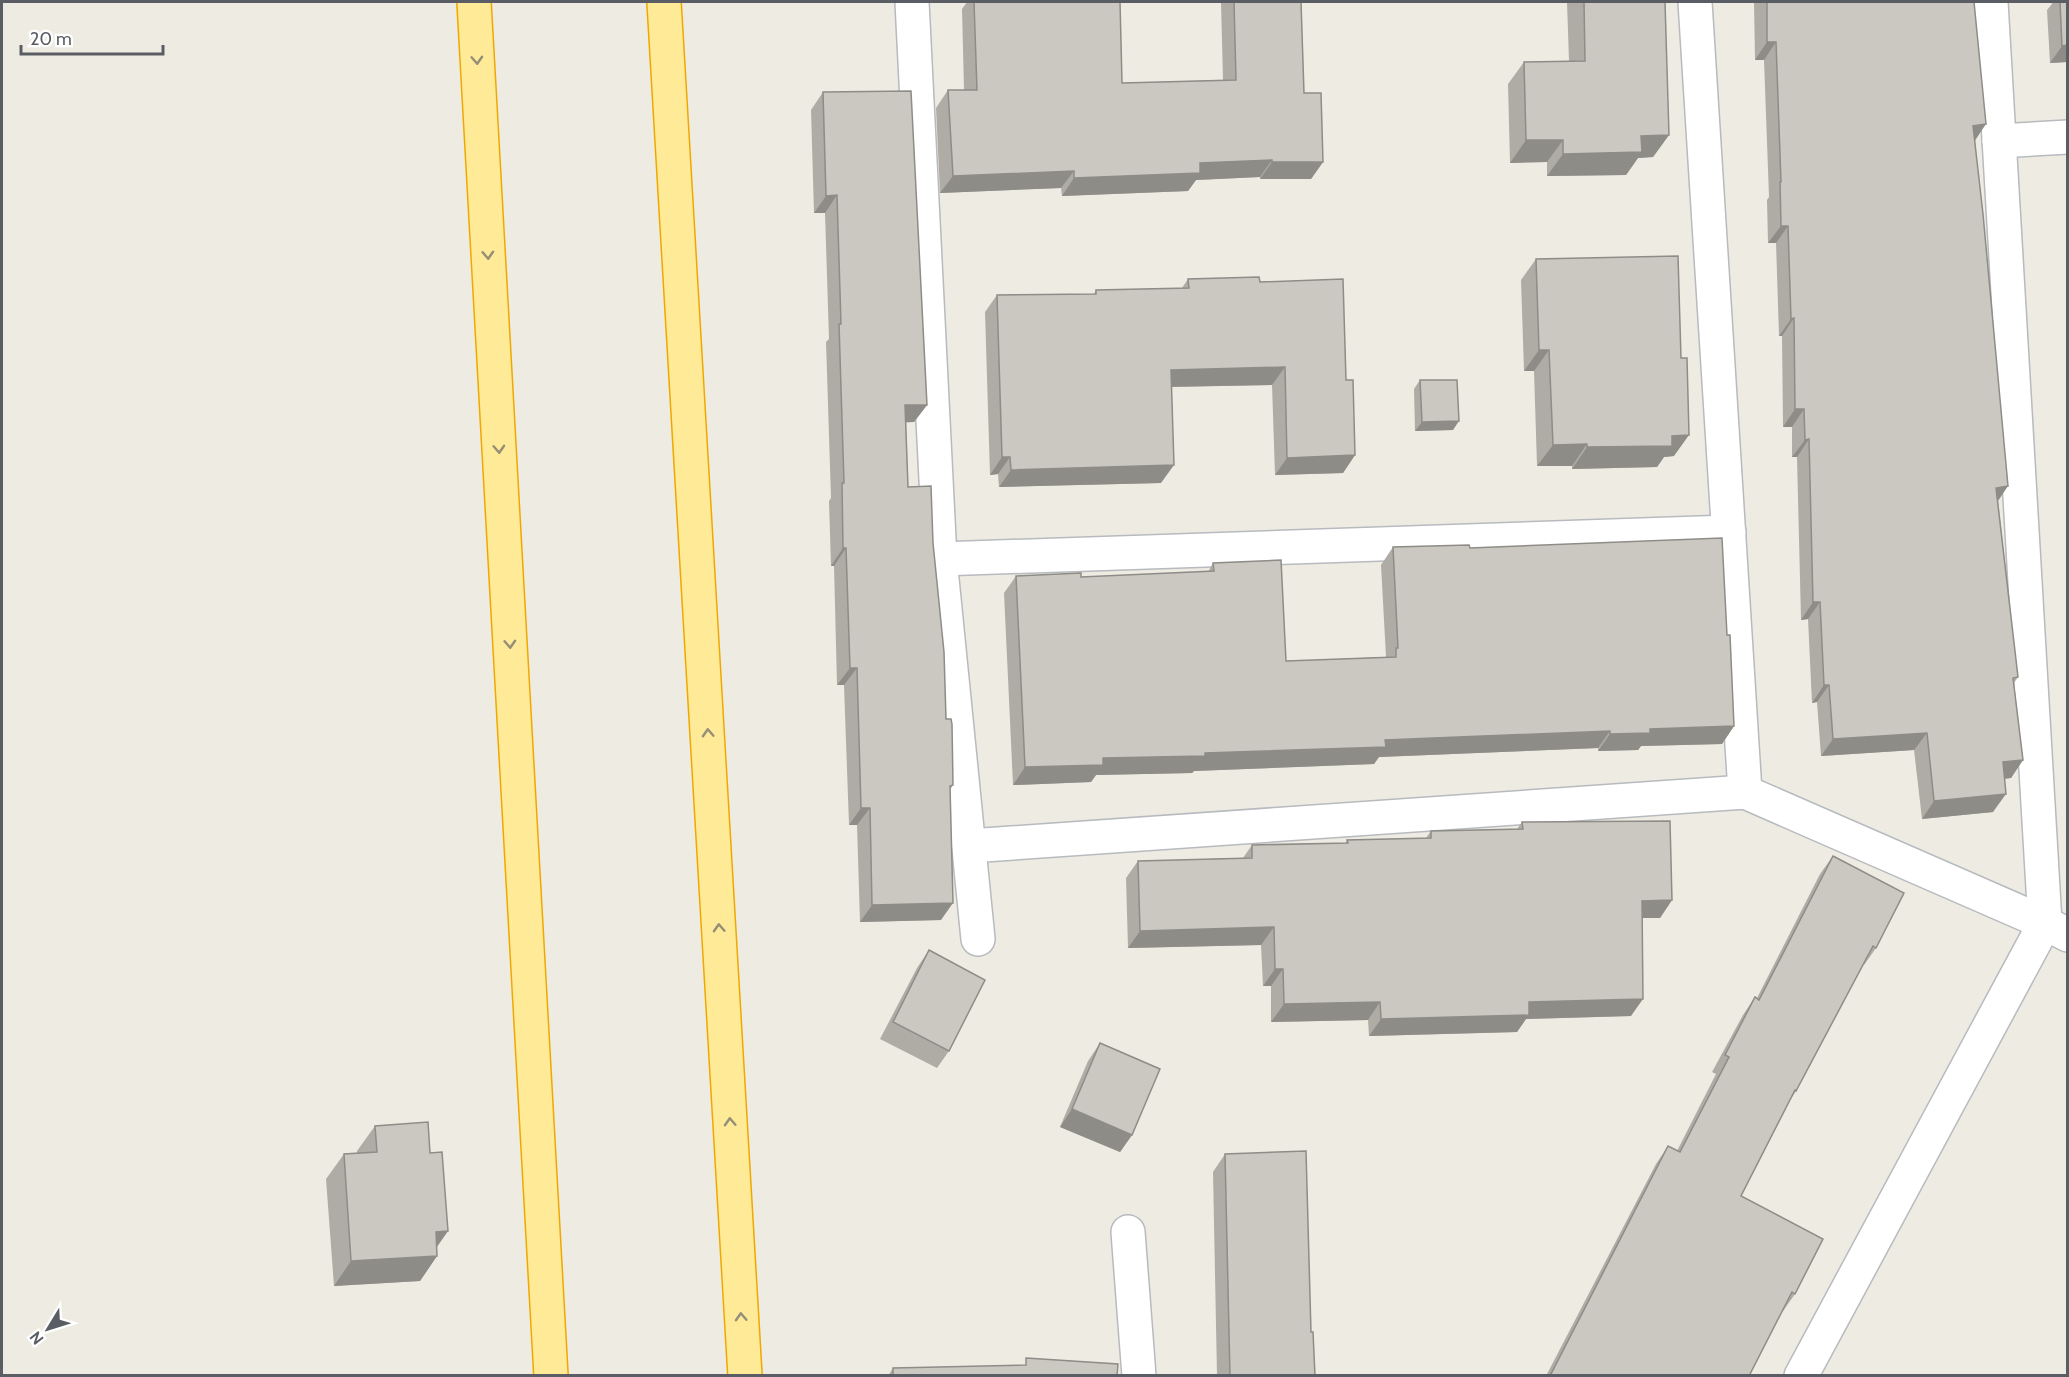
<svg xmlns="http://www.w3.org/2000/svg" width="2069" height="1377" font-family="Cabin,sans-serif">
<rect width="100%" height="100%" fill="#eeece2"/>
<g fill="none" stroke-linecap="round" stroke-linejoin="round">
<defs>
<g id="minor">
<polyline points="912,2 940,559 978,939"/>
<polyline points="1695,2 1745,792"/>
<polyline points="1999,141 2068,137"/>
<polyline points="940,559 1729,532"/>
<polyline points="969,846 1745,792 2045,923 2068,935"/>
<polyline points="1128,1232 1139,1376"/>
<polyline points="1801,1376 2045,923 1991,2"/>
</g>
<g id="trunk">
<polyline points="474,2 551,1376"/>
<polyline points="664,2 745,1376"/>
</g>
</defs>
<use href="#minor" stroke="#b7babf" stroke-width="36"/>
<use href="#trunk" stroke="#f0a800" stroke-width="36"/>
<use href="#minor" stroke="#fff" stroke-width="33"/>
<use href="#trunk" stroke="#ffea97" stroke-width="33"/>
</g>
<g fill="#afaca6">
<polygon points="967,2 1120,2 1122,83 1223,80 1221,2 1301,2 1304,93 1323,162 1311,179 1260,179 1260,177 1196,180 1188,191 1062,196 1061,188 940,193 936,108 948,90 964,90 962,9"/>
<polygon points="1567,2 1665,2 1669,135 1653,157 1638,158 1626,175 1547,176 1547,162 1510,163 1508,84 1524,62 1569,61"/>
<polygon points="1754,2 1974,2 1975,140 1998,501 2018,677 2014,683 2023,760 2011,778 2004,779 1993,812 1922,819 1914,750 1821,756 1817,702 1812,703 1808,619 1801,620 1797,457 1792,457 1792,427 1783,427 1782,336 1779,336 1776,243 1768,243 1767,200 1769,197 1764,60 1755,60"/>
<polygon points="2052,2 2067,2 2067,62 2050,63 2047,10 2052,4"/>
<polygon points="823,92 927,405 914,422 906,422 908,487 933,543 946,719 953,785 950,790 941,920 860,922 857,825 849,825 844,685 837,685 834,566 831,566 829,501 831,498 826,342 829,339 825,213 814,213 811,110"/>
<polygon points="1536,259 1674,456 1664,457 1657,467 1572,469 1572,466 1537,466 1534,371 1524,371 1521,280"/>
<polygon points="1188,279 1260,282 1346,380 1355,455 1343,473 1275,475 1272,385 1172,387 1161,483 999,487 998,474 990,475 985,312 997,295 1094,294 1096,290 1182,288"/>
<polygon points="1420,380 1453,430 1415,431 1414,389"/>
<polygon points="1393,547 1470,548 1727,635 1734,726 1722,744 1641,746 1638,750 1598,751 1598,748 1379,757 1374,764 1194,771 1192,773 1096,775 1091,782 1013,785 1004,593 1016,576 1081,577 1208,572 1213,563 1286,661 1386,657 1381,565"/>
<polygon points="1522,822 1672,900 1660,918 1642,918 1631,1016 1526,1019 1517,1032 1369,1036 1368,1020 1271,1022 1271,986 1263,986 1261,945 1128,948 1126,878 1138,861 1243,858 1252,845 1345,844 1347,840 1426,838 1431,831 1517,829"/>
<polygon points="1833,856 1876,948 1864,965 1863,965 1796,1091 1789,1102 1741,1196 1795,1294 1783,1311 1782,1311 1749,1376 1546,1376 1656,1164 1668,1146 1677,1151 1716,1074 1712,1072 1743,1015 1755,997 1757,998 1820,874"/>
<polygon points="929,950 949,1051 937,1068 880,1039 917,968"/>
<polygon points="1100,1043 1132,1135 1120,1152 1060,1127 1088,1061"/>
<polygon points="375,1126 430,1153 448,1231 437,1247 437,1256 420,1281 334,1286 326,1179 344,1154 357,1153 357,1151"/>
<polygon points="1225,1154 1311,1332 1315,1376 1217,1376 1213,1172"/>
<polygon points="893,1368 893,1376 888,1376"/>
</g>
<g fill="#8e8c87">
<polygon points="1767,42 1776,42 1764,60 1755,60"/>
<polygon points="2067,45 2067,62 2050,63 2062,46"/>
<polygon points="1986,124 1974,142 1973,126"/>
<polygon points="1669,135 1653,157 1638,158 1626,175 1547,176 1563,154 1641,136"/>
<polygon points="1526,140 1563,140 1547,162 1510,163"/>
<polygon points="1272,160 1260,177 1196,180 1188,191 1062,196 1074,178 1200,163"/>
<polygon points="1272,162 1323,162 1311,179 1260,179"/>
<polygon points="1074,171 1061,188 940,193 953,176"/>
<polygon points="837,195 825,213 814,213 826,196"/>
<polygon points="1781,226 1788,226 1776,243 1768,243"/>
<polygon points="1794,318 1782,336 1779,336 1791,319"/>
<polygon points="1539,350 1549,350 1534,371 1524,371"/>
<polygon points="1285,367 1272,385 1159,387 1171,370"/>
<polygon points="905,405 927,405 914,422 893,423"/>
<polygon points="1795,409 1804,409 1792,427 1783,427"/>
<polygon points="1459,421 1453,430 1415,431 1422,422"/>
<polygon points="1689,435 1674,456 1664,457 1657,467 1572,469 1587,447 1672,436"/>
<polygon points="1809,439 1797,457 1792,457 1805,440"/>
<polygon points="1587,444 1572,466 1537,466 1553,445"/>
<polygon points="1355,455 1343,473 1275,475 1287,458"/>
<polygon points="1002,457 1010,457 998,474 990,475"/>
<polygon points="1174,465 1161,483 999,487 1011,470"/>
<polygon points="2008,486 1996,504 1996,488"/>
<polygon points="843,548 846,548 834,566 831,566"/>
<polygon points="1813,602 1820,602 1808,619 1801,620"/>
<polygon points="850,668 857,668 844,685 837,685"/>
<polygon points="1824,685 1829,685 1817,702 1812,703"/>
<polygon points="1734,726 1722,744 1641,746 1638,750 1598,751 1610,734 1650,729"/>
<polygon points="1610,731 1598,748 1379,757 1374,764 1194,771 1192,773 1096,775 1091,782 1013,785 1025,767 1103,758 1205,753 1385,740"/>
<polygon points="1927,733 1914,750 1821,756 1833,739"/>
<polygon points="2023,760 2011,778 1990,780 2003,762"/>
<polygon points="2006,794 1993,812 1922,819 1934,801"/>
<polygon points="861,808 870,808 857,825 849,825"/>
<polygon points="1672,900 1660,918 1629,918 1642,901"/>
<polygon points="953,903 941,920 860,922 872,905"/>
<polygon points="1274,927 1261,945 1128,948 1140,931"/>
<polygon points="1275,969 1283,969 1271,986 1263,986"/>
<polygon points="1643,999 1631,1016 1526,1019 1517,1032 1369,1036 1381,1019 1529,1002"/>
<polygon points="1380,1002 1368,1020 1271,1022 1284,1004"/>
<polygon points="1072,1109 1132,1135 1120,1152 1060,1127"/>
<polygon points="448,1231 430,1256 437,1256 420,1281 334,1286 351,1261 436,1232"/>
</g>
<g fill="#cbc8c1" stroke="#8e8c87" stroke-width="1.5">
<polygon points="974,2 1120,2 1122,83 1236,80 1234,2 1301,2 1304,93 1321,93 1323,162 1272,162 1272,160 1200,163 1200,173 1074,178 1074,171 953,176 948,90 977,90"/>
<polygon points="1584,2 1665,2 1669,135 1641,136 1642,152 1563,154 1563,140 1526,140 1524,62 1585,61"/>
<polygon points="1767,2 1974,2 1986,124 1973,126 1983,214 2008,486 1996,488 2018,677 2013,678 2023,760 2003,762 2006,794 1934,801 1927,733 1833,739 1829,685 1824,685 1820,602 1813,602 1809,439 1805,440 1804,409 1795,409 1794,318 1791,319 1788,226 1781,226 1780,182 1781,182 1776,42 1767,42"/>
<polygon points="2060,2 2067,2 2067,45 2062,46"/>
<polygon points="911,91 927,405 905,405 908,487 931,486 933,543 944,652 946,719 951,719 952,724 953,785 950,786 953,903 872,905 870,808 861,808 857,668 850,668 846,548 843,548 842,483 844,483 839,324 841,324 837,195 826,196 823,92"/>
<polygon points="1678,256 1681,358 1687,358 1689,435 1672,436 1672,446 1587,447 1587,444 1553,445 1549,350 1539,350 1536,259"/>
<polygon points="1259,277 1260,282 1343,279 1346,380 1353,380 1355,455 1287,458 1285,367 1171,370 1174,465 1011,470 1010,457 1002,457 997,295 1096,294 1096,290 1189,288 1188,279"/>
<polygon points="1420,380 1457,380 1459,421 1422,422"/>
<polygon points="1722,538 1727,635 1730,635 1734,726 1650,729 1650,733 1610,734 1610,731 1385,740 1386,747 1205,753 1205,756 1103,758 1103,765 1025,767 1016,576 1081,573 1081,577 1214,571 1213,563 1281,560 1286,661 1396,657 1396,648 1398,648 1393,547 1469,545 1470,548"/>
<polygon points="1670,821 1672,900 1642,901 1643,999 1529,1002 1529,1015 1381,1019 1380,1002 1284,1004 1283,969 1275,969 1274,927 1140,931 1138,861 1252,858 1252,845 1348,843 1347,840 1431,838 1431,831 1523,829 1522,822"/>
<polygon points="1833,856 1904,893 1876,948 1873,946 1796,1091 1795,1090 1741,1196 1823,1239 1795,1294 1792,1292 1749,1376 1550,1376 1668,1146 1680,1152 1729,1057 1725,1055 1755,997 1759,1000"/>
<polygon points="929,950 985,980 949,1051 893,1022"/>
<polygon points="1100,1043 1160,1069 1132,1135 1072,1109"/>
<polygon points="428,1122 430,1153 442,1152 448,1231 436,1232 437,1256 351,1261 344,1154 377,1152 375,1126"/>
<polygon points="1306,1151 1311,1332 1313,1332 1315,1376 1230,1376 1225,1154"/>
<polygon points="1026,1358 1118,1364 1117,1376 893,1376 893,1368 1026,1365"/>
</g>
<defs><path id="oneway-chevron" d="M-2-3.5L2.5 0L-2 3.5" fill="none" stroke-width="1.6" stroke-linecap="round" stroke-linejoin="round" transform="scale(1.5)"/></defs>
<g stroke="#948f76">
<use href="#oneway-chevron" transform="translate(477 60) rotate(87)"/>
<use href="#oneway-chevron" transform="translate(488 255) rotate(87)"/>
<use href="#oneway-chevron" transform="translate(499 449) rotate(87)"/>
<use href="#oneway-chevron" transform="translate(510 644) rotate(87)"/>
<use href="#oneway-chevron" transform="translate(708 733) rotate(-93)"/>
<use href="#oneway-chevron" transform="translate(719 928) rotate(-93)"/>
<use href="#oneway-chevron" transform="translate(730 1122) rotate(-93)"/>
<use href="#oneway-chevron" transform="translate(741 1317) rotate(-93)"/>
</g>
<rect width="2069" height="1377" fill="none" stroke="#5a5e64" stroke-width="6"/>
<g transform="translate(48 1329) rotate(232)" stroke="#ffffff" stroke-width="4.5" paint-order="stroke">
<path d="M0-4.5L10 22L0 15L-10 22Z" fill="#5a5e64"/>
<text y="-9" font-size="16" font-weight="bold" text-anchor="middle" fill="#5a5e64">N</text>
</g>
<path d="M21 45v9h142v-9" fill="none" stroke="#5a5e64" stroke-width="3"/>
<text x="30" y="45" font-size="18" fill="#5a5e64" stroke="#ffffff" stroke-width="4.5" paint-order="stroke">20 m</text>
</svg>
